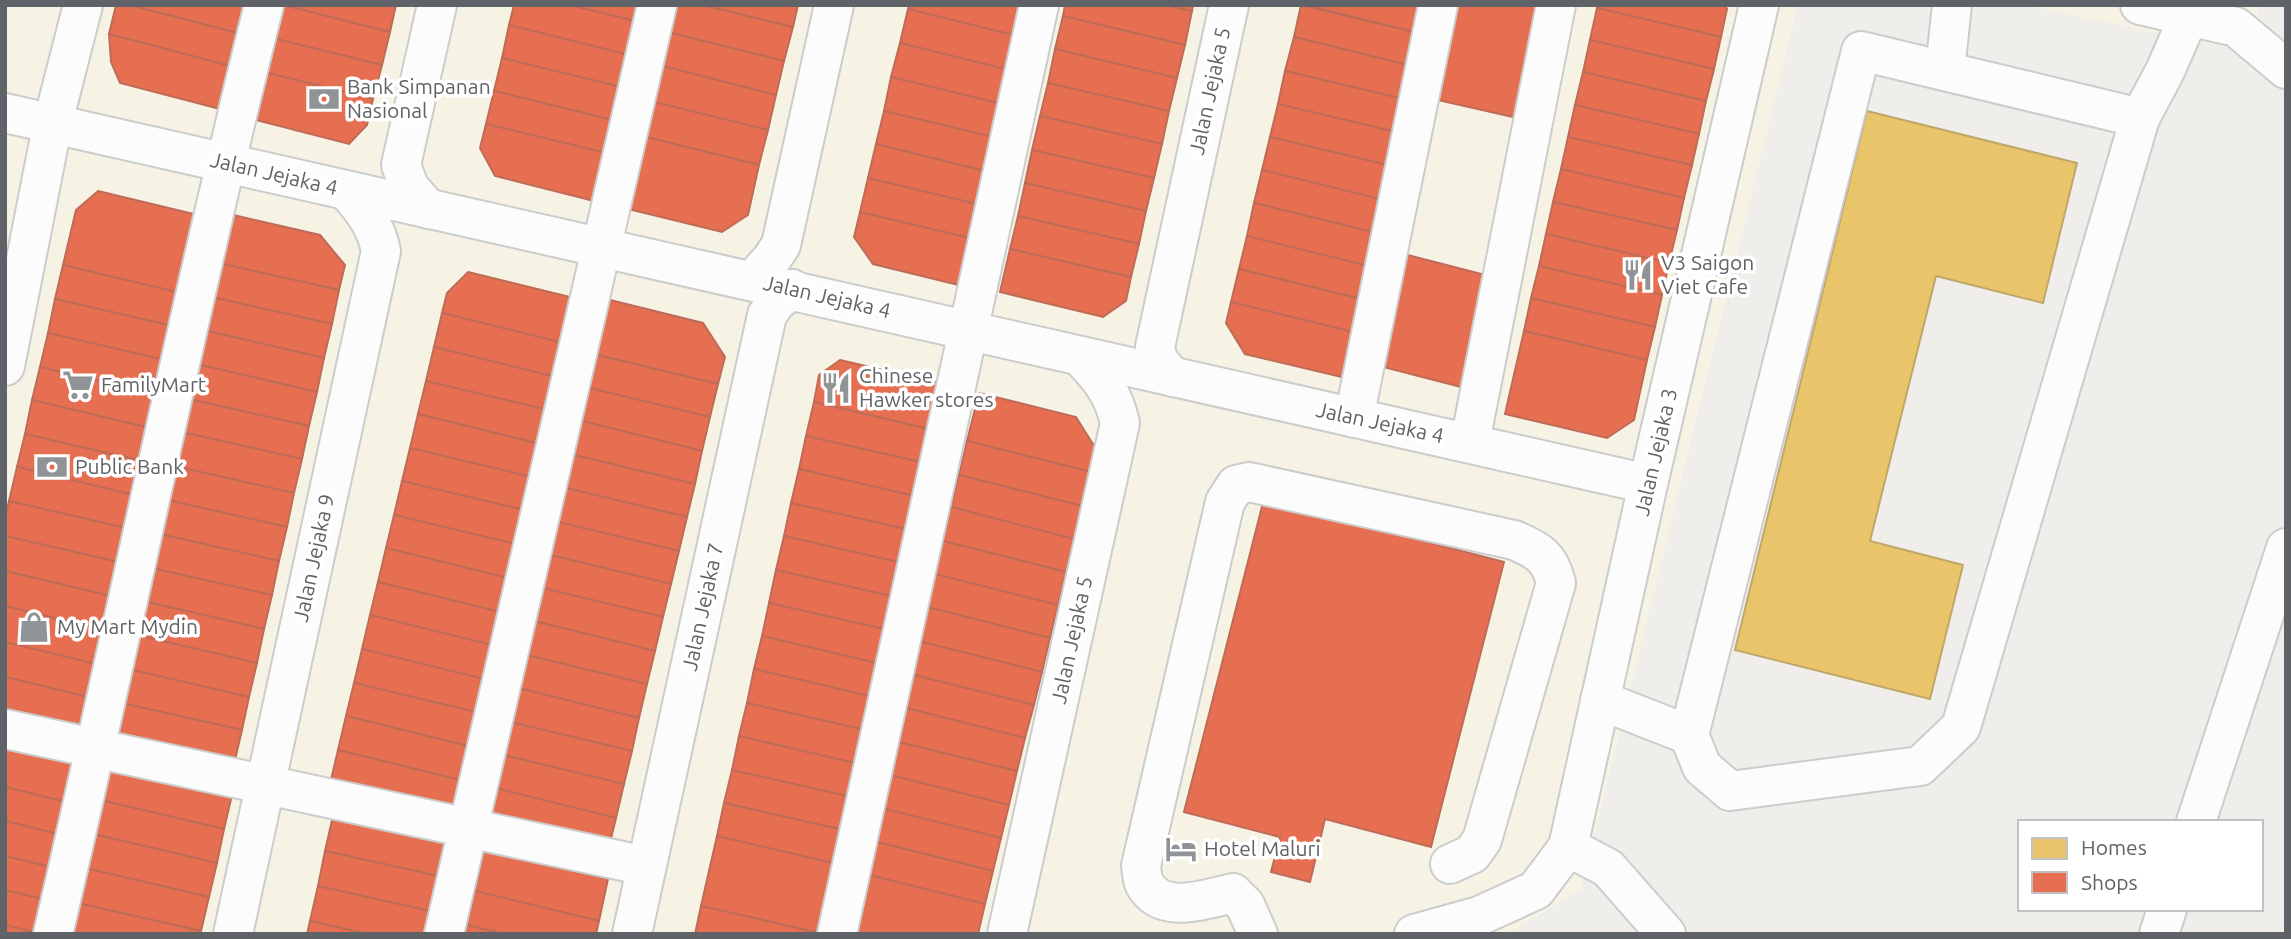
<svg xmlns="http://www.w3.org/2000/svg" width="2291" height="939" font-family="Ubuntu,sans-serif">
<rect width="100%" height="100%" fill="#efeeea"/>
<g fill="#f7f3e4">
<polygon points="5,5 1798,5 1581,889 1507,934 5,934"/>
<polygon points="2024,5 2260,5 2249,52"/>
</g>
<polygon fill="#e9c46a" stroke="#c0a769" stroke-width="2" points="1867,111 2077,163 2043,303 1936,276 1870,541 1963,565 1930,699 1735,650"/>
<g fill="#e76f51" stroke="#be6b58" stroke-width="2">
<polygon points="116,5 130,5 238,33 230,66 109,34"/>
<polygon points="130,5 245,5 238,33"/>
<polygon points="271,5 284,5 390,32 382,65 264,36"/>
<polygon points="284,5 396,5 390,32"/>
<polygon points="514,5 570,5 640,22 633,56 509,25"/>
<polygon points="570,5 644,5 640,22"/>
<polygon points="669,5 703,5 793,27 784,61 663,31"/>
<polygon points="703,5 798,5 793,27"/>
<polygon points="909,5 1037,5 1029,39 908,9"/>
<polygon points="1065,5 1167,5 1192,11 1185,45 1063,16"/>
<polygon points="1167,5 1193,5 1192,11"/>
<polygon points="1301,5 1427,35 1420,68 1294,37"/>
<polygon points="1305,5 1434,5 1427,35"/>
<polygon points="1440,5 1547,5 1522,119 1420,96"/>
<polygon points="1598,5 1725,5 1727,9 1721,37 1597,8"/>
<polygon points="1597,8 1721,37 1714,69 1590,40"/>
<polygon points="908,9 1029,39 1021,73 900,43"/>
<polygon points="1063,16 1185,45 1177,78 1055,49"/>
<polygon points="509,25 633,56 625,88 502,58"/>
<polygon points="663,31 784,61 776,95 655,64"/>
<polygon points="109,34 230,66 220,109 120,83 111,62"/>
<polygon points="264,36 382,65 373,99 256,70"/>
<polygon points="1294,37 1420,68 1412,101 1285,71"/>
<polygon points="1590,40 1714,69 1706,101 1583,72"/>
<polygon points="900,43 1021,73 1014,107 891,77"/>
<polygon points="1055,49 1177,78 1169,111 1048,83"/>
<polygon points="502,58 625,88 617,121 494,91"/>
<polygon points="655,64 776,95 768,130 646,100"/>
<polygon points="256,70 373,99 367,125 349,144 244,117"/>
<polygon points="1285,71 1412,101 1404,134 1278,104"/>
<polygon points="1583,72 1706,101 1699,134 1575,105"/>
<polygon points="891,77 1014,107 1006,140 884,111"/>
<polygon points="1048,83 1169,111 1162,144 1040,116"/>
<polygon points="494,91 617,121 610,154 486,124"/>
<polygon points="646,100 768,130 759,165 638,135"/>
<polygon points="1278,104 1404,134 1396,167 1270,137"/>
<polygon points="1575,105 1699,134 1692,165 1568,137"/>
<polygon points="884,111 1006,140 997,174 876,144"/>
<polygon points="1040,116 1162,144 1154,178 1032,150"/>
<polygon points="486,124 610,154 598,202 495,176 480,148"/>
<polygon points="638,135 759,165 748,215 722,232 620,207"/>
<polygon points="1270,137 1396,167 1388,201 1262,170"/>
<polygon points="1568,137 1692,165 1684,198 1561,169"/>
<polygon points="876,144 997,174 989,207 868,178"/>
<polygon points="1032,150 1154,178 1146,211 1025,183"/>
<polygon points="1561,169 1684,198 1677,230 1553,202"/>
<polygon points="1262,170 1388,201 1381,234 1254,203"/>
<polygon points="868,178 989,207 982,241 860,212"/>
<polygon points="1025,183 1146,211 1139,244 1018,216"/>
<polygon points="98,191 202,216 185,294 63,265 76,210"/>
<polygon points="1553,202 1677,230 1669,263 1546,234"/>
<polygon points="1254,203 1381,234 1372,267 1247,236"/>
<polygon points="860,212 982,241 971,288 873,264 854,237"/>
<polygon points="225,213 320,235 345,265 339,290 214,262"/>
<polygon points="1018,216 1139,244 1131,277 1010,249"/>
<polygon points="1546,234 1669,263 1662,295 1539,266"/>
<polygon points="1247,236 1372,267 1365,300 1239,269"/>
<polygon points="1010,249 1131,277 1126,301 1103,317 1000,292"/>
<polygon points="1400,253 1489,276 1461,387 1372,364"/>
<polygon points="214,262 339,290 332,324 207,296"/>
<polygon points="63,265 185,294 177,327 55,299"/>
<polygon points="1539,266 1662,295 1655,327 1531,298"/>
<polygon points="1239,269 1365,300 1357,333 1231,302"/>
<polygon points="468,272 582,300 572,345 442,313 447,293"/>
<polygon points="207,296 332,324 324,358 199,329"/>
<polygon points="602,298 703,323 725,357 718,384 589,353"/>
<polygon points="1531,298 1655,327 1647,360 1524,331"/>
<polygon points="55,299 177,327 169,361 48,333"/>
<polygon points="1231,302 1357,333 1346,378 1245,354 1226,323"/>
<polygon points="442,313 572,345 564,379 434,347"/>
<polygon points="199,329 324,358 317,392 192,363"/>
<polygon points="1524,331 1647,360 1634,420 1607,438 1505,414"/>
<polygon points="48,333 169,361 161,395 40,367"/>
<polygon points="434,347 564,379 556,412 426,381"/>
<polygon points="589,353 718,384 710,417 581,386"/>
<polygon points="840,360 952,386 941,432 814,402 819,375"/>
<polygon points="192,363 317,392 309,426 184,398"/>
<polygon points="40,367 161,395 154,429 32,400"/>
<polygon points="426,381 556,412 548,446 418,414"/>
<polygon points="581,386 710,417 702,451 574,419"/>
<polygon points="979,393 1076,417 1096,449 1091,472 967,441"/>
<polygon points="184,398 309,426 302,459 177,431"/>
<polygon points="32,400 154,429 146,462 25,434"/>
<polygon points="814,402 941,432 934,465 806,436"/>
<polygon points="418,414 548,446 540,479 410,448"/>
<polygon points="574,419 702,451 695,484 566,453"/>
<polygon points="177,431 302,459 294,493 169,465"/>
<polygon points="25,434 146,462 138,496 17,467"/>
<polygon points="806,436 934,465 927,499 799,469"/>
<polygon points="967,441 1091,472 1082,506 959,475"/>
<polygon points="410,448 540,479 532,512 402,481"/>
<polygon points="566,453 695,484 687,517 558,486"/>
<polygon points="169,465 294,493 287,527 162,499"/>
<polygon points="17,467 138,496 130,529 9,501"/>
<polygon points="799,469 927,499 919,532 791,503"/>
<polygon points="959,475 1082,506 1074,539 951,507"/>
<polygon points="402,481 532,512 524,546 394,515"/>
<polygon points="1268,483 1358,524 1504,562 1431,847 1325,819 1310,882 1271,872 1280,837 1184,812"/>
<polygon points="558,486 687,517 679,551 550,520"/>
<polygon points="162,499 287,527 279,561 155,533"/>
<polygon points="9,501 130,529 123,563 5,536 5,518"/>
<polygon points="791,503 919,532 911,565 784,536"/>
<polygon points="951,507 1074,539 1066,572 943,541"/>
<polygon points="394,515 524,546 516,580 386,548"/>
<polygon points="550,520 679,551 671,584 542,553"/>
<polygon points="155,533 279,561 272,595 147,567"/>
<polygon points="5,536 123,563 115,597 5,571"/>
<polygon points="784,536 911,565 904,599 776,570"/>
<polygon points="943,541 1066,572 1058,605 935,574"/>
<polygon points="386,548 516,580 508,614 378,582"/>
<polygon points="542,553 671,584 663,617 534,586"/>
<polygon points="147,567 272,595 264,629 139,600"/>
<polygon points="776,570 904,599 897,632 769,603"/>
<polygon points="5,571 115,597 107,631 5,606"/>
<polygon points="935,574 1058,605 1050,638 927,607"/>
<polygon points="378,582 508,614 500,647 370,615"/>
<polygon points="534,586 663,617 655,651 526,619"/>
<polygon points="139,600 264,629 257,663 132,634"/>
<polygon points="769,603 897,632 889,666 762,636"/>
<polygon points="5,606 107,631 100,665 5,642"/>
<polygon points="927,607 1050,638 1042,672 918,641"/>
<polygon points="370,615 500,647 492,681 362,649"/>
<polygon points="526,619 655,651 647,684 518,653"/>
<polygon points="132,634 257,663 249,697 124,668"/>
<polygon points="762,636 889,666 882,699 754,669"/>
<polygon points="918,641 1042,672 1034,705 910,674"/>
<polygon points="5,642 100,665 92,698 5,677"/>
<polygon points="362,649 492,681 484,714 354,683"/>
<polygon points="518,653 647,684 639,718 510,686"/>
<polygon points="124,668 249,697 242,730 117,702"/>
<polygon points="754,669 882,699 874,732 747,703"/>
<polygon points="910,674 1034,705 1025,738 902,707"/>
<polygon points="5,677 92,698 84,732 5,713"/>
<polygon points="354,683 484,714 476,748 346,716"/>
<polygon points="510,686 639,718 632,751 502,720"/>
<polygon points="117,702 242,730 234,764 109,736"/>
<polygon points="747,703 874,732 867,766 739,736"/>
<polygon points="902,707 1025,738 1017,771 894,741"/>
<polygon points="346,716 476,748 468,782 338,750"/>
<polygon points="502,720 632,751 624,784 495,753"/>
<polygon points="739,736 867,766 860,799 732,770"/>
<polygon points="894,741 1017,771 1009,805 886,774"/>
<polygon points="5,744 83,763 74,804 5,787"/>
<polygon points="338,750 468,782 460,815 330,784"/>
<polygon points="495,753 624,784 616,818 487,786"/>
<polygon points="108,766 232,795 224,829 100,800"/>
<polygon points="732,770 860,799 852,832 724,803"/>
<polygon points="886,774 1009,805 1001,838 877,807"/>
<polygon points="487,786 616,818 608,851 479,820"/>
<polygon points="5,787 74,804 66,836 5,821"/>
<polygon points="100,800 224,829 217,863 93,834"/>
<polygon points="724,803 852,832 845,866 717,836"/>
<polygon points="877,807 1001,838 993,871 869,840"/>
<polygon points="333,816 455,843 447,878 325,851"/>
<polygon points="5,821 66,836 59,869 5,856"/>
<polygon points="93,834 217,863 209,897 85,868"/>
<polygon points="717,836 845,866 824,934 701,906"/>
<polygon points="869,840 993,871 985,904 861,873"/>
<polygon points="484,850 608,879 599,921 475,891"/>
<polygon points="325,851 447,878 439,913 318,886"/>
<polygon points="5,856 59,869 51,901 5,890"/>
<polygon points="85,868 209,897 201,931 77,903"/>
<polygon points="861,873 985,904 978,934 850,934"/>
<polygon points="318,886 439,913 435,934 368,934 310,921"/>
<polygon points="5,890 51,901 41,934 5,925"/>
<polygon points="475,891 599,921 596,934 504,934 467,925"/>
<polygon points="77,903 201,931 201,934 70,934"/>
<polygon points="701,906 824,934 695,934"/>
<polygon points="310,921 368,934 307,934"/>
<polygon points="5,925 41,934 5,934"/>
<polygon points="467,925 504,934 465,934"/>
</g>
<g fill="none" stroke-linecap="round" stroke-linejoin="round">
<defs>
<g id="minor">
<polyline points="2140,5 2236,27 2286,69"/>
<polygon points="1861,51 2140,118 1961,727 1920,766 1730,791 1702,767 1689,735"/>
<polyline points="1945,70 1952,5"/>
<polyline points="5,113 1648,484"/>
<polyline points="2140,118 2165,71 2189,16"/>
<polyline points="428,209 409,187 401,165 437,5"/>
<polyline points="753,280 771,260 781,245 834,5"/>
<polyline points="5,366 53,122 83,5"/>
<polyline points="1172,377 1158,360 1155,347 1229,5"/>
<polyline points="1354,418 1438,5"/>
<polyline points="1470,442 1556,5"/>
<polyline points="1600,700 1689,735"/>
<polyline points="5,729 646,866"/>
<polyline points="2196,822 2286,548"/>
<polyline points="1568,847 1608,868 1666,934"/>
<path d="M53,934C125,625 187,313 264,5"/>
<path d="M233,934L381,251C376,226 364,210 347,191"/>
<polyline points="444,934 657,5"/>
<polyline points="632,934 767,315 776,302 792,289"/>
<polyline points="837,934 1039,5"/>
<path d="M1007,934L1120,423C1113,392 1101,379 1080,356"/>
<path d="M1258,934L1245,905L1233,893C1206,899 1161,916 1144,883C1142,879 1142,871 1141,866L1225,502L1236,485L1249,482L1514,540C1538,550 1550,557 1556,583L1482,840L1472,854L1450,864"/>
<polyline points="1414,934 1479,916 1536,890 1568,847 1648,484 1759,5"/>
<polyline points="2159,934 2167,909"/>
</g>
</defs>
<use href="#minor" stroke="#cbcccc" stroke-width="42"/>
<use href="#minor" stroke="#fdfcfc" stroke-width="38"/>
</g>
<defs>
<symbol id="bank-bare" viewBox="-9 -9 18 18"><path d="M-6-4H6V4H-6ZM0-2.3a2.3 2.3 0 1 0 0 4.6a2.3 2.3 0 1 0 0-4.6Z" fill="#919496" stroke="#fff" stroke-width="2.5" paint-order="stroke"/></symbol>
<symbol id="restaurant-bare" viewBox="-9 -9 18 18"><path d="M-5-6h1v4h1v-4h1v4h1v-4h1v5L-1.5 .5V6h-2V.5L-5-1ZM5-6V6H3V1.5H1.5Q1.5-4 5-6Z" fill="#919496" stroke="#fff" stroke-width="2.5" paint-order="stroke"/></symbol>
<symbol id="supermarket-bare" viewBox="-9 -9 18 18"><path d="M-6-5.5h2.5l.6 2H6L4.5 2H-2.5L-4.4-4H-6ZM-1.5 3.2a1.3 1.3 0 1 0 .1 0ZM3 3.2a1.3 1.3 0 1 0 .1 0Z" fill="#919496" stroke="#fff" stroke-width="2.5" paint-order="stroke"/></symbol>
<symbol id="shop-bare" viewBox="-9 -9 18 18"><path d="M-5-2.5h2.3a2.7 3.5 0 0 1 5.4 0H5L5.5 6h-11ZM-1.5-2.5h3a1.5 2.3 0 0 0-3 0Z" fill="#919496" stroke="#fff" stroke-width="2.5" paint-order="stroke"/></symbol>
<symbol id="hotel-bare" viewBox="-9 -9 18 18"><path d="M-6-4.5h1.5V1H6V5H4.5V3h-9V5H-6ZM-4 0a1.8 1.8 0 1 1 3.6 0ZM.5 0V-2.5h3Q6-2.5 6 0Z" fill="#919496" stroke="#fff" stroke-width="2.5" paint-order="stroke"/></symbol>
</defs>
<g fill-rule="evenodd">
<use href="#bank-bare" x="302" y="77" width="44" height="44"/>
<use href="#restaurant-bare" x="1616" y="253" width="44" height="44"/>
<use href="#supermarket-bare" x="56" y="363" width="44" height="44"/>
<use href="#restaurant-bare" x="814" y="366" width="44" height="44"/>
<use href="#bank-bare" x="30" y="445" width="44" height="44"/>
<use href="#shop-bare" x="12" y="605" width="44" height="44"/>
<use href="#hotel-bare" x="1159" y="827" width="44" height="44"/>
</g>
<g text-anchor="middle" stroke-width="7" stroke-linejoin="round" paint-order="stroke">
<g font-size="21" fill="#5f6368" stroke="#fff" text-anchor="start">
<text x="347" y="94">Bank Simpanan<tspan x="347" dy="24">Nasional</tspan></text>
<text x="1661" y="270">V3 Saigon<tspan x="1661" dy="24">Viet Cafe</tspan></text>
<text x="859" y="383">Chinese<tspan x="859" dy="24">Hawker stores</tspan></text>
<text x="101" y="392">FamilyMart</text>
<text x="75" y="474">Public Bank</text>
<text x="57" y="634">My Mart Mydin</text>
<text x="1204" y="856">Hotel Maluri</text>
</g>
<g font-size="21" fill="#5f6368" stroke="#fff">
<text transform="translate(1210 91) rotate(-78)" y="7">Jalan Jejaka 5</text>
<text transform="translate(274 174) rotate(13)" y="7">Jalan Jejaka 4</text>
<text transform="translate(827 297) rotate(13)" y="7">Jalan Jejaka 4</text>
<text transform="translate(1380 423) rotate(12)" y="7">Jalan Jejaka 4</text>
<text transform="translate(1656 452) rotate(-77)" y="7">Jalan Jejaka 3</text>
<text transform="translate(314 558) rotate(-78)" y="7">Jalan Jejaka 9</text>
<text transform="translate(703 607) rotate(-78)" y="7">Jalan Jejaka 7</text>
<text transform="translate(1072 640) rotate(-78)" y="7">Jalan Jejaka 5</text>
</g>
</g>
<rect width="2291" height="939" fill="none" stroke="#5f6368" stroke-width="14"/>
<rect x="2018" y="820" width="245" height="91" fill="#ffffff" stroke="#bfc1c3" stroke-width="2"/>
<rect x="2032" y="838" width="35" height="21" fill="#e9c46a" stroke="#bfc1c3" stroke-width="2"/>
<text x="2081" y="855" font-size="21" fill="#5f6368">Homes</text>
<rect x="2032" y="872" width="35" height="21" fill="#e76f51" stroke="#bfc1c3" stroke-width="2"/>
<text x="2081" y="890" font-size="21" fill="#5f6368">Shops</text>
</svg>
